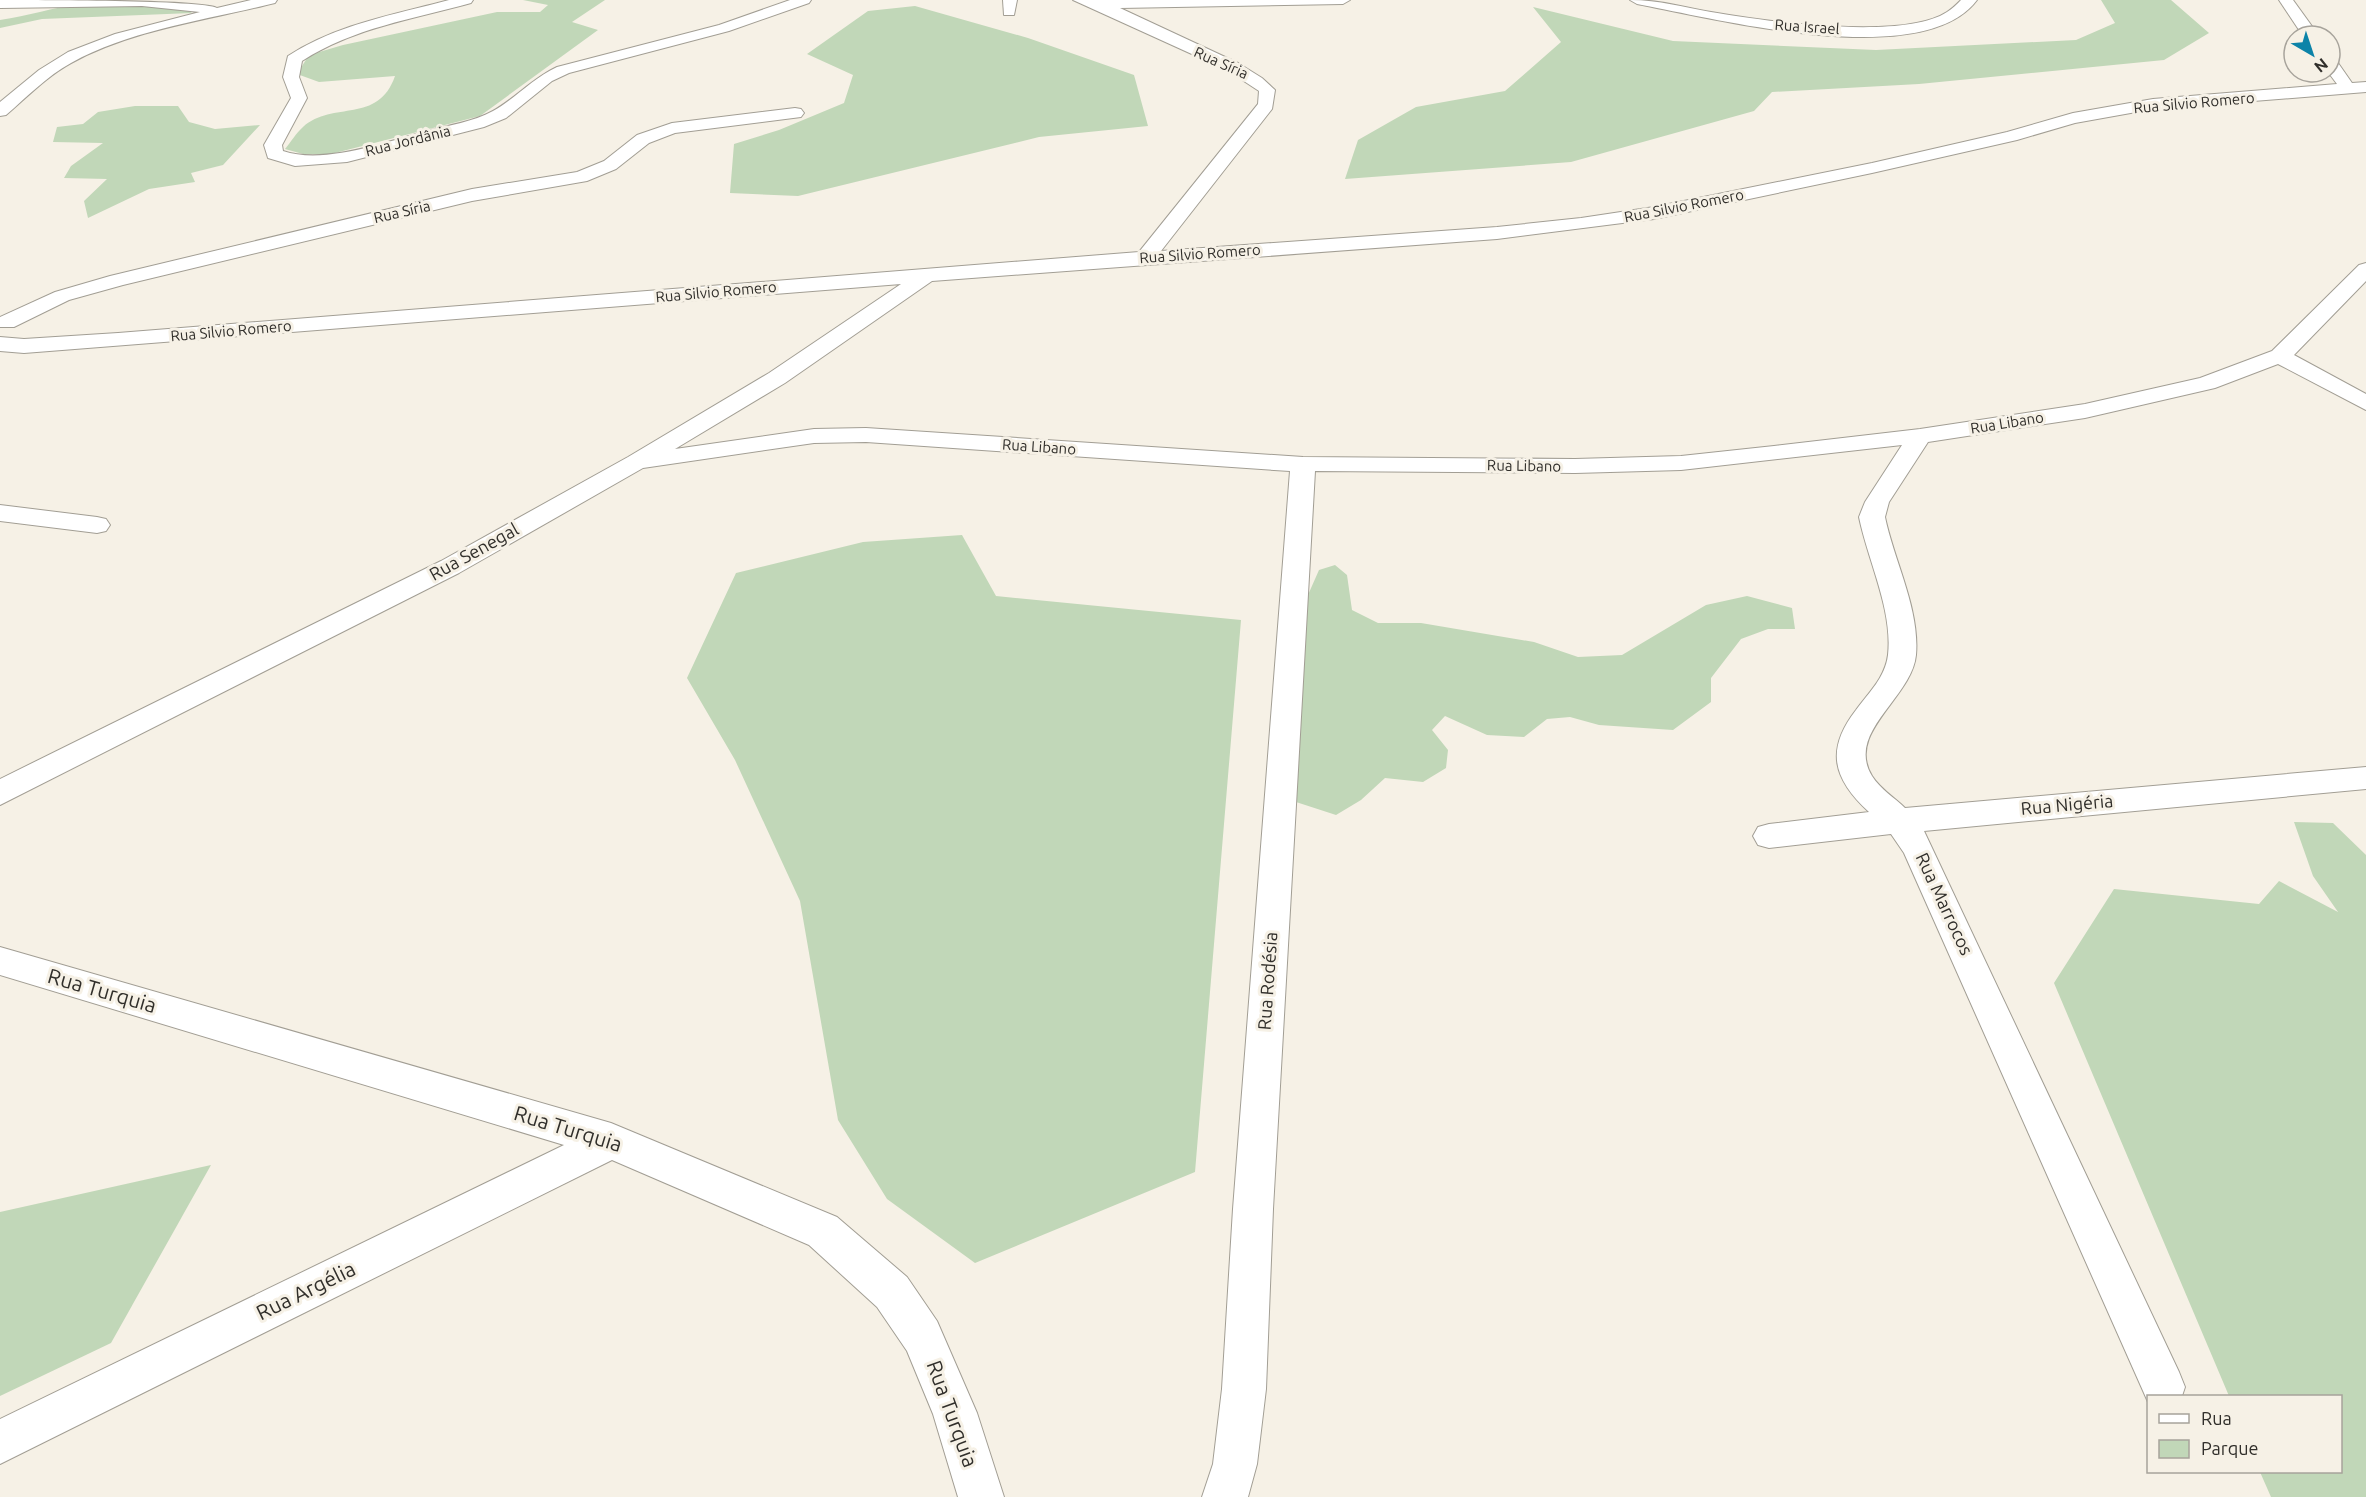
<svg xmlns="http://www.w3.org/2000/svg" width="2366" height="1497" font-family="Ubuntu,sans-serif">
<rect width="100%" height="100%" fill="#f6f1e6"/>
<g fill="#c1d7b8">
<path d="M523,0H605L572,22L598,30L480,116L331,154H303L285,149C291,142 296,133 303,127C333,100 378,125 395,76L319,82L297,74L309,55L343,45L497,12H540L548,5Z"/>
<polygon points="2101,0 2171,0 2209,33 2164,60 1919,84 1772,92 1754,111 1571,162 1345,179 1358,140 1416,107 1505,91 1561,42 1533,7 1673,41 1876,50 2076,40 2115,23"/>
<path d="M82,4L182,7L192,13L42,19L0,28V20C28,16 54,7 82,4Z"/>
<polygon points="915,6 1028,38 1134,75 1148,126 1039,137 798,196 730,193 734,144 779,130 844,103 853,75 807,54 868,11"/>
<polygon points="135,106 178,106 189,122 215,129 260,125 223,165 191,173 195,182 149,189 88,218 84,201 107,179 64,178 71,166 103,143 53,142 57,127 83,124 98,112"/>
<polygon points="962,535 996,596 1241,620 1195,1172 975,1263 887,1199 838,1120 800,901 735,760 687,678 736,573 863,542"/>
<polygon points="1335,565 1347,575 1352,610 1378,623 1421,623 1534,642 1578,657 1622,655 1706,605 1747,596 1792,608 1795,629 1768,629 1741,639 1711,678 1711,702 1673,730 1599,725 1570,717 1547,719 1524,737 1487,735 1445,716 1432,730 1448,750 1446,768 1423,782 1385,778 1361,800 1336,815 1296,802 1304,604 1319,570"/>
<polygon points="2294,822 2333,823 2366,855 2366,1497 2271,1497 2260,1472 2340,1472 2340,1396 2229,1396 2054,983 2114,889 2259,904 2279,881 2338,912 2313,876"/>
<polygon points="211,1165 111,1343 0,1396 0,1212"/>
</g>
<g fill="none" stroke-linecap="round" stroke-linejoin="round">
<defs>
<g id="minor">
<path d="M0,0C31,0 203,0 217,8L251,0H277L275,3C208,20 133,29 71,63C47,76 27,97 6,115L0,116V102L39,70L68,52L115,34L200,12L142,6L0,8Z"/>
<path d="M449,0H473L471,3C413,19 353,28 302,61L299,77L307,98L282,145L283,151C324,165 385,142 427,131C449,125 473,122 493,111C516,98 533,78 557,67L719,25L790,0H811L809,3L729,31L569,73L552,81L506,118L484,127L347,162L295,166L268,158L264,145L291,98L283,77L288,56C338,24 393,15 449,0Z"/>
<polygon points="1003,0 1017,0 1014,15 1004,15"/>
<path d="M1073,0H1350L1343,4L1120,8L1238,63L1262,78L1275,90L1272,109L1161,251L1497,227L1581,218L1654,207L1872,163L2007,132L2073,113L2153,99L2337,84L2328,72L2330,58L2336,60L2352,83L2366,82V92L2153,109L2075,123L2017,140L1872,173L1654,219L1497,239L932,281L785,383L675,449L814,429L866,428L1303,457L1575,459L1681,456L1774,446L1920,429L2085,404L2200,378L2272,351L2359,265L2366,263V281L2294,355L2366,394V410L2278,364L2215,388L2085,418L1928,442L1889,502L1885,517C1894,561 1920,609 1916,655C1912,698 1845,732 1872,776C1880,789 1895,798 1905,808L2366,767V789L1924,831L2179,1372L2185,1387L2182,1396H2148V1402L1904,853L1891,834L1769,848L1758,845L1753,836L1758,827L1769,824L1869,812C1833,779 1825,750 1856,710C1869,692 1885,678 1888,655C1893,610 1868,561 1859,517L1865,502L1902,445L1681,470L1575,473L1315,471L1273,1209L1266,1389L1257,1464L1248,1497H1202L1213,1464L1222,1389L1233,1209L1290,471L866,442L814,443L643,468L459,573L0,805V779L441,561L628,457L769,373L901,284L24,353L0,351V337L24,339L118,333L1139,252L1258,104L1259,91L1227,70Z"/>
<path d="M1630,0C1660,0 1682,7 1711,12C1763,21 1903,41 1947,12C1952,9 1957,4 1961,0H1977C1923,73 1713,18 1637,4Z"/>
<polygon points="2279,0 2293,0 2319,36 2303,36"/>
<polygon points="795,108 801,109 804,113 801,117 675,133 649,143 616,169 587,181 472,201 123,285 69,300 14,327 0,327 0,317 55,292 110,276 472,189 577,172 604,161 637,135 672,123"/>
<polygon points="0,505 97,517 106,519 110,525 106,531 97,533 0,521"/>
<polygon points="0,947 611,1123 837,1217 907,1277 937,1321 977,1413 1004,1497 958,1497 933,1414 907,1351 877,1307 809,1245 612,1160 0,1464 0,1419 564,1145 0,975"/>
</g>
</defs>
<use href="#minor" stroke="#a29e94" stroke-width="2"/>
<use href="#minor" fill="#fff" fill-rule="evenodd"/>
</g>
<g text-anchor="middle" stroke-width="6" stroke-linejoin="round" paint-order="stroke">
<g font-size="15" fill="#312f2b" stroke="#f6f1e6">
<text transform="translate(1807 27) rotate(4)" y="5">Rua Israel</text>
<text transform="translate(1221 63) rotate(24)" y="5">Rua Síria</text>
<text transform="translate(2194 103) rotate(-5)" y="5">Rua Silvio Romero</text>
<text transform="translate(408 141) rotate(-14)" y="5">Rua Jordânia</text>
<text transform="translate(1684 206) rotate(-11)" y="5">Rua Silvio Romero</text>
<text transform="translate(402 212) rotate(-13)" y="5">Rua Síria</text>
<text transform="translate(1200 254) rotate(-4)" y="5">Rua Silvio Romero</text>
<text transform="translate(716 292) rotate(-5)" y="5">Rua Silvio Romero</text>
<text transform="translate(231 331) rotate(-5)" y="5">Rua Silvio Romero</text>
<text transform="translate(2007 423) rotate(-9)" y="5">Rua Libano</text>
<text transform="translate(1039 447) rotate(4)" y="5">Rua Libano</text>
<text transform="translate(1524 466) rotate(1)" y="5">Rua Libano</text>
</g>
<g font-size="18" fill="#312f2b" stroke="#f6f1e6">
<text transform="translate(474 552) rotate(-29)" y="6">Rua Senegal</text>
<text transform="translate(2067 805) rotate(-5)" y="6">Rua Nigéria</text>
<text transform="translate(1944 904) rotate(65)" y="6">Rua Marrocos</text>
<text transform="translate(1268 981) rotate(-86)" y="6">Rua Rodésia</text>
</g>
<g font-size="21" fill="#312f2b" stroke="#f6f1e6">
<text transform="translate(102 991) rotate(16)" y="7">Rua Turquia</text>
<text transform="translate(568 1129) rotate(17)" y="7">Rua Turquia</text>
<text transform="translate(306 1291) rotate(-26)" y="7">Rua Argélia</text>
<text transform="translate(952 1414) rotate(70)" y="7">Rua Turquia</text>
</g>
</g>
<rect x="2147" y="1395" width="195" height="78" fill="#f6f1e6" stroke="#a7a39b" stroke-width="1.5"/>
<rect x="2159" y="1414" width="30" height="9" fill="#ffffff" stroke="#a7a39b" stroke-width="1.5"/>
<text x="2201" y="1425" font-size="18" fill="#312f2b">Rua</text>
<rect x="2159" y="1440" width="30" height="18" fill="#c1d7b8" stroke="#a7a39b" stroke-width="1.5"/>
<text x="2201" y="1455" font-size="18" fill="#312f2b">Parque</text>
<g transform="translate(2312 54) rotate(141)"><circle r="28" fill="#f6f1e6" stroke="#a7a39b" stroke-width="1.5"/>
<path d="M0-4.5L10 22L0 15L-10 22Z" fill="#0c83a8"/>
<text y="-9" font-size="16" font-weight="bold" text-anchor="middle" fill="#312f2b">N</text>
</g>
</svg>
